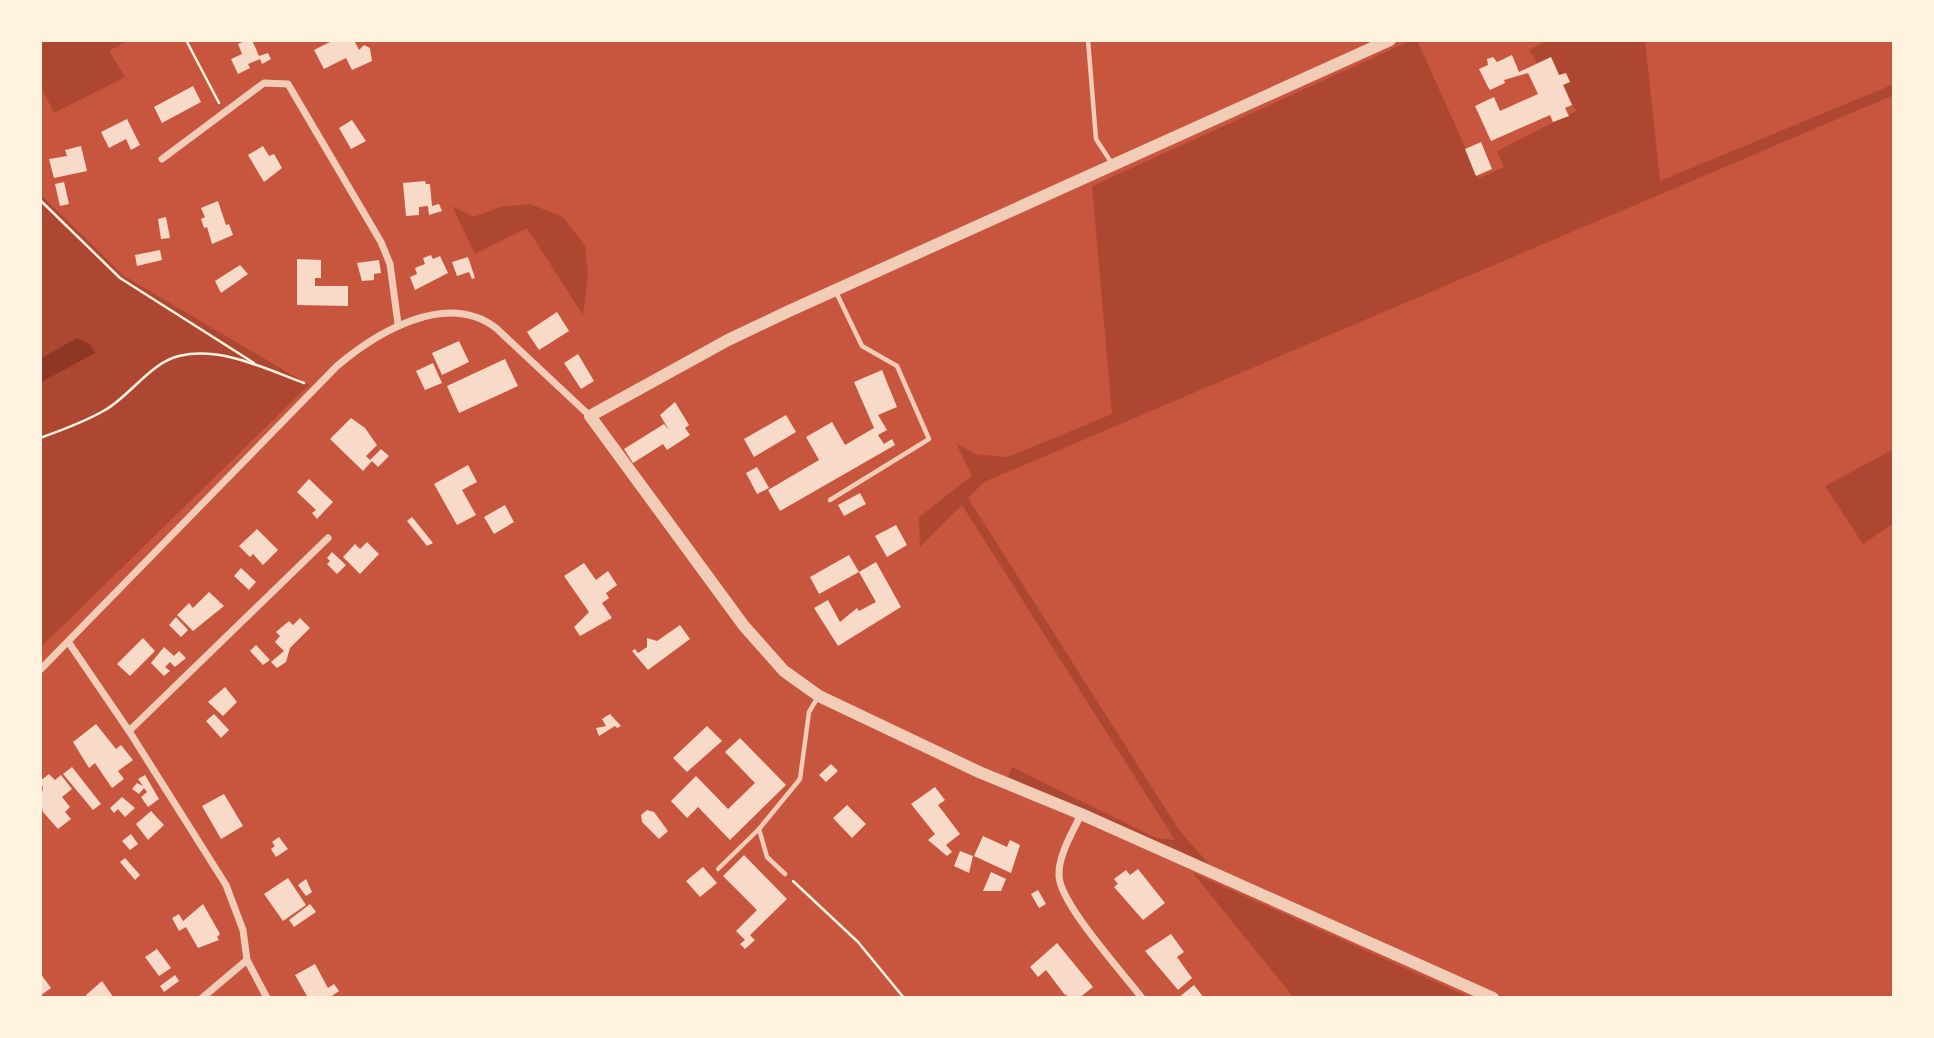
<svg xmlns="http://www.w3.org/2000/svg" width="1934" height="1038" font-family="'DejaVu Sans',sans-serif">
<rect width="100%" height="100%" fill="#c8553d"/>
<g fill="#ae4732">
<polygon points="40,40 129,40 109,51 125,77 54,113 40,85"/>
<polygon points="1412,40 1417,40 1479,178 1504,167 1497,151 1576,111 1551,57 1537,63 1529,50 1549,40 1645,40 1660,181 1894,84 1894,95 984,482 968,498 1179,830 1209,864 1008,777 1012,767 1156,838 1175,840 962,505 920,547 919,517 972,476 956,443 975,454 1008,457 1112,414 1092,186"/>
<polygon points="40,194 124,276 309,385 40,648"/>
<polygon points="530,204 563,217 585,246 588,274 583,315 527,228 475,254 452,206 473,217 501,207"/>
<polygon points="1894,449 1894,523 1863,544 1825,486"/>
<polygon points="1193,873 1471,998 1294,998"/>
</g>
<polygon fill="#8f3625" points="77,338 90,344 95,353 40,383 40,359"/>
<g fill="#f7dbc8">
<polygon points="247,40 252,40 259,56 268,53 271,59 262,64 260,59 248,64 250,68 238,74 231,59 242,54 238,44"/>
<polygon points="334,40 354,40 359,50 364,45 370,48 372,61 352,70 346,58 324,69 314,50"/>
<polygon points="1512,55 1519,72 1551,57 1559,75 1566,73 1570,82 1563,85 1572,105 1565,108 1569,116 1553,122 1550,115 1491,141 1475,106 1494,97 1500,111 1538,94 1528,73 1504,80 1505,83 1490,90 1488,87 1479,69 1488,65 1487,59 1493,57 1497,62"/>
<polygon points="193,86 201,102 162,123 154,107"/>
<polygon points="127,119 140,145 131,150 126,139 109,148 101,132"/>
<polygon points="352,120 366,141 351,149 339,128"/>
<polygon points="1481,142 1492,169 1476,176 1465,149"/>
<polygon points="81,146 87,171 54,178 49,159 67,156 65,150"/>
<polygon points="263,146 269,156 274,154 282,168 264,182 248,155"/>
<polygon points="425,181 426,184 430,184 432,206 439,204 442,211 429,215 428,206 419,207 419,215 406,216 403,183"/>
<polygon points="64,182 69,204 60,206 55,184"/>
<polygon points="218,201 226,225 229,224 233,235 212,244 207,227 204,228 201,219 205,217 201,208"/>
<polygon points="166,217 170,238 161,239 158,219"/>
<polygon points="160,250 162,260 137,266 135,255"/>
<polygon points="431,255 433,259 440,256 448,273 415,290 410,277 417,274 415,268 425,264 423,258"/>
<polygon points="468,257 475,278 472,279 469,272 457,276 452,262"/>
<polygon points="297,259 321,260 321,278 315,278 315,286 348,286 348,306 297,305"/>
<polygon points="379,260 381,273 374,274 374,280 362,281 357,263"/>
<polygon points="240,265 248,274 221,293 215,281"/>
<polygon points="557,312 569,331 539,350 527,332"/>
<polygon points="459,341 469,362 442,375 432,353"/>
<polygon points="578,354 594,381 581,389 564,363"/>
<polygon points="505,359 518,386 459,413 447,386"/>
<polygon points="433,363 442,383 425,390 416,371"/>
<polygon points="882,370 897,407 878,415 887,430 878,435 884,444 892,439 895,445 780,511 768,490 819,460 806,437 832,422 845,445 874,428 854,382"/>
<polygon points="675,402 689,425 685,428 690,435 667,450 663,444 633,463 624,449 664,424 669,430 660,415"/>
<polygon points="786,415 796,432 754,457 744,439"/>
<polygon points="351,418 365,428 377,445 366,456 370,460 381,449 389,456 378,467 372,461 363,471 330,439"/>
<polygon points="468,465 477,482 462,490 476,515 457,525 434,484"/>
<polygon points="757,467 769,488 757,494 746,473"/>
<polygon points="309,479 333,502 317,519 312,513 316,510 297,492"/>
<polygon points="860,493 866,504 844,516 838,505"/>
<polygon points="505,505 514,522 494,534 484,517"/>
<polygon points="412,517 433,543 427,546 407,521"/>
<polygon points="896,525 907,545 887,557 875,536"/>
<polygon points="257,529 278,550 263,565 253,554 250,557 239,546"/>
<polygon points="367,542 379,554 360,574 343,557 355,544 360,549"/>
<polygon points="332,552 346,565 337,574 327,564 330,561 327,558"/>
<polygon points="849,555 859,572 819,594 810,577"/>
<polygon points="876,562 901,607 838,646 814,608 828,600 840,622 857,608 859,611 876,602 859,572"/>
<polygon points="584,563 596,580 608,571 617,585 606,593 609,598 602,603 612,618 580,636 574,627 589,612 564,576"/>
<polygon points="241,568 256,582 249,590 234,576"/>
<polygon points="209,592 224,606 193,631 177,615 189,603 193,608"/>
<polygon points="176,617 188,630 181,637 169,625"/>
<polygon points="300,618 310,628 290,648 286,662 277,668 271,662 284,651 275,642 280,636 276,632 289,621 293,625"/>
<polygon points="680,625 690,639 648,670 632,651 635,649 638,653 647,647 647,638 657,641"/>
<polygon points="143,638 155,651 130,676 117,664"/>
<polygon points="256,645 270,660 263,665 250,651"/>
<polygon points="164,647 174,656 179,651 186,658 175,667 170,662 165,667 170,671 164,676 151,663"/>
<polygon points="225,687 237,702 223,716 208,702"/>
<polygon points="214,714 229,730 221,738 206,721"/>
<polygon points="610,714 621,726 617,728 615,726 599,736 596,728 606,726 602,719"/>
<polygon points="96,724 116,749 121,745 133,760 118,771 124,779 112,788 95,763 89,768 73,742"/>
<polygon points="707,726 722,741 687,772 673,758"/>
<polygon points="740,738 786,785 730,840 698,807 687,818 671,801 696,776 728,809 755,783 725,752"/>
<polygon points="831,764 838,771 826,782 819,775"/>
<polygon points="72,767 101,804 93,810 63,774"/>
<polygon points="49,774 55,780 61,775 72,789 62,797 70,807 65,812 71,819 58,829 43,812 40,802 43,788 40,781"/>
<polygon points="145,775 159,799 148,807 141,797 147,792 144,788 139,794 132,789 137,783 143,786 138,779"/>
<polygon points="935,787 945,800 938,805 960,834 946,845 952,852 947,856 928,840 935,834 911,804"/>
<polygon points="224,794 243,826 221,839 202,806"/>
<polygon points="122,797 135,808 125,817 118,809 114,813 110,808"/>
<polygon points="847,805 866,824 852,838 833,818"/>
<polygon points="647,810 654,812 668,831 659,839 642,822 641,815"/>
<polygon points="151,811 164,825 148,840 136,824"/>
<polygon points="131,834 138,844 130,850 122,841"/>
<polygon points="983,836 1007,847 1010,840 1020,845 1011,873 974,856"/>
<polygon points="279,837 288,849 276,857 271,849 275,846 272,842"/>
<polygon points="960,851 973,856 969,873 954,866"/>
<polygon points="744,855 787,899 750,935 755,940 745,949 740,944 745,940 736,931 757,910 723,876"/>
<polygon points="125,858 140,875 135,880 120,862"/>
<polygon points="703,867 717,883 700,897 686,881"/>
<polygon points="1138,869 1165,903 1143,920 1114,887 1118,884 1114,879 1126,870 1130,875"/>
<polygon points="991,872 1006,879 1001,891 983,891"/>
<polygon points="288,878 306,905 283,921 264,894"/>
<polygon points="306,879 312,892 306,896 298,885"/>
<polygon points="1038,890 1046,904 1039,908 1031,894"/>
<polygon points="203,904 220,934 217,937 219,940 198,948 186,927 179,931 172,918 179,914 183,921"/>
<polygon points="310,904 316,912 294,927 289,920"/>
<polygon points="1171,934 1184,952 1177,957 1192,978 1178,990 1145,951"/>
<polygon points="1057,943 1093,987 1079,998 1064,998 1068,994 1065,995 1046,970 1038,977 1030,967"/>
<polygon points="157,949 171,968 159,976 145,957"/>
<polygon points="315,964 328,988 334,984 339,991 329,998 308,998 295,975"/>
<polygon points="40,973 51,988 40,996"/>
<polygon points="175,975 179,981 164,992 160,986"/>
<polygon points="102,981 114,998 88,998 86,995"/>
<polygon points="1194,985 1204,998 1178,998"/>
</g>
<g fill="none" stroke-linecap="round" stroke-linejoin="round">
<g stroke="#fff3e0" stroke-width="2.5">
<polyline points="186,40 219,103"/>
<polyline points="40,200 120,278 254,363"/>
<path d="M40,438C62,430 85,422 105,410C130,396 150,363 179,356C221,346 266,369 304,383"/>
<polyline points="793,881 858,942 904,998"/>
</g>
<g stroke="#f1ccb7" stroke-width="4.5">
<polyline points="1088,40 1096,139 1111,162"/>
<polyline points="830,500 929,439 897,366 862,346 835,290"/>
<polyline points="718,869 759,829"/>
<polyline points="785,874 767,857 759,829 800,779 809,712 818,697"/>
</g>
<g stroke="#f1ccb7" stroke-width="7">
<polyline points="162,159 264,83 288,84 381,242 390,264 398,324"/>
<polyline points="69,643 129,731 226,885 243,930 247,960 267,998"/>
<path d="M40,670L337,366C376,333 446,290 496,328L590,416"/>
<polyline points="129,731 328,538"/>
<path d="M1081,814C1073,832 1058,855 1059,876C1060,904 1123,973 1142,998"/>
<polyline points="202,998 247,960"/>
</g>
<polyline stroke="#f1ccb7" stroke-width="12" points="1390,40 789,311 728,340 590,416 744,626 784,671 819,696 979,772 1081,814 1493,998"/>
</g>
<rect width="1934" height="1038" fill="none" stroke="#fff3e0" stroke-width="84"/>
</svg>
